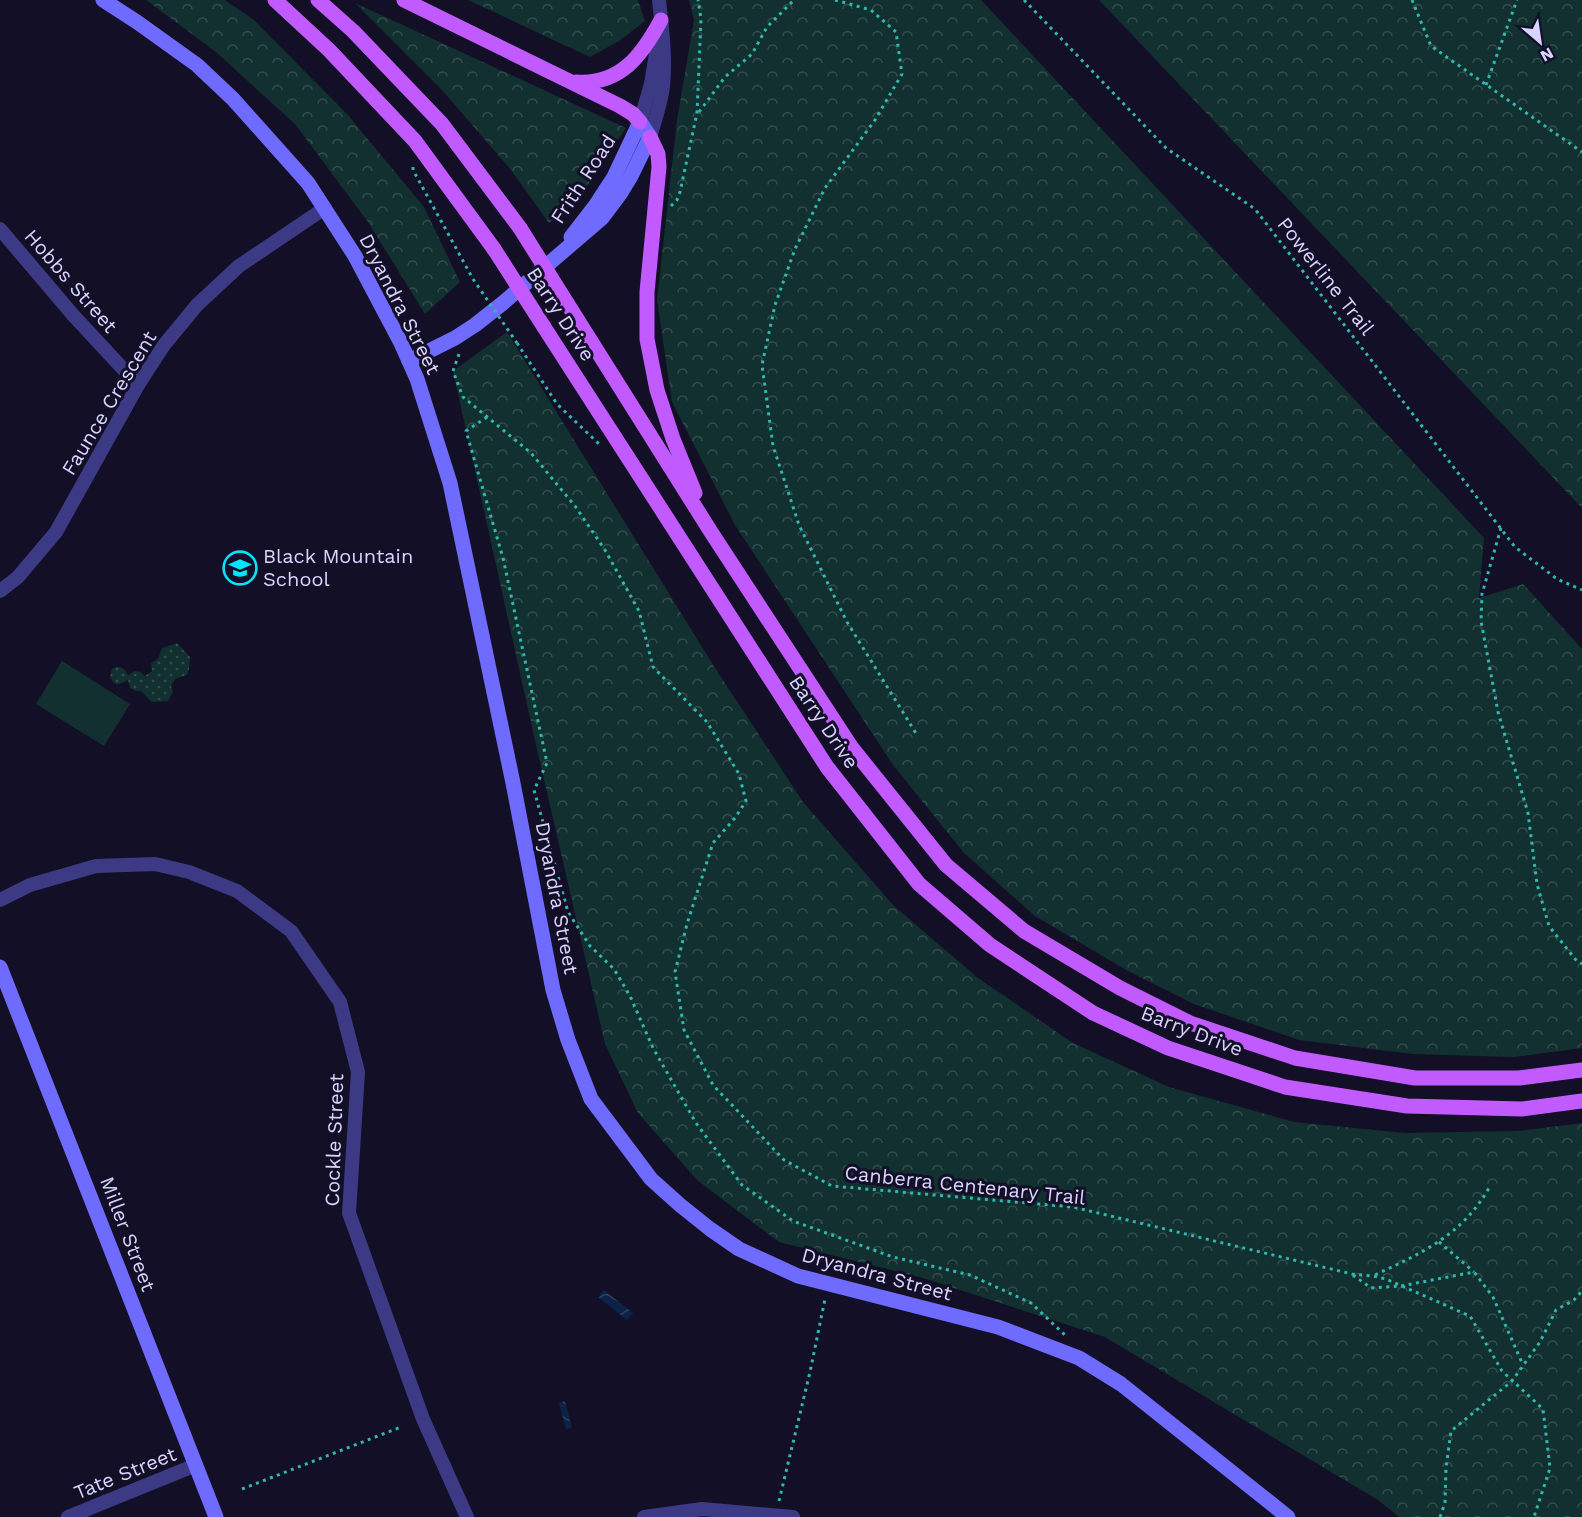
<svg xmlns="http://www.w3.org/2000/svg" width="1582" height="1517" font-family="'Work Sans',sans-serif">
<defs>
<pattern id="green-dots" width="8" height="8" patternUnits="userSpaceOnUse" patternTransform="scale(1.5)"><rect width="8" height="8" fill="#12302f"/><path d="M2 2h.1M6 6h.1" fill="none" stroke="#344d4e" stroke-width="1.8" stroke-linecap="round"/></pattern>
<pattern id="forest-crowns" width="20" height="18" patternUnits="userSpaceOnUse" patternTransform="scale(1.5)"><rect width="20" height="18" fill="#12302f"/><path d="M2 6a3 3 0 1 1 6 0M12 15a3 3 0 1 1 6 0" fill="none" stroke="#344d4e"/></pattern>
<pattern id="water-waves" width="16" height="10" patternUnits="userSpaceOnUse" patternTransform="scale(1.5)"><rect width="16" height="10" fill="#0c2248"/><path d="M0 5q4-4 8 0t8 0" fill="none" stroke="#2f4163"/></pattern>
</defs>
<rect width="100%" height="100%" fill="#130f26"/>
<path fill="url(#green-dots)" d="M177,643L190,657L189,669L187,675L175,679L171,686L173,692L168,701L152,702L141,691H136L130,688L128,680C119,684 116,688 110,677L112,669C120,664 124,668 128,675L135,671L140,672L145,676L152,671L151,663L158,659L162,648Z"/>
<g fill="url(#forest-crowns)">
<polygon points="146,0 225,0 254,20 347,114 424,207 460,282 425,314 368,222 295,124 216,52"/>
<polygon points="468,0 638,0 645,21 619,41 590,57"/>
<polygon points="689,0 981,0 1484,538 1479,598 1523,584 1582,649 1582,1048 1514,1057 1412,1054 1299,1040 1194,1004 1128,971 1035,916 964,853 893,765 735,525 672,402 657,300 677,120 694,20"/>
<polygon points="1099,0 1582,0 1582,508"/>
<polygon points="355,3 626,128 579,198 549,223 511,170 442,90"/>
<polygon points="507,332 715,668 803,802 894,906 978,978 1073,1043 1169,1087 1294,1122 1405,1133 1517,1131 1582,1123 1582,1517 1399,1517 1378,1500 1105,1337 923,1278 779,1242 697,1180 638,1113 605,1044 534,736 453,371"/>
</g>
<polygon fill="#12302f" points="62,661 130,704 104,746 36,704"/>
<g fill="url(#water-waves)">
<polygon points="604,1290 633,1313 627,1320 598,1297"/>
<polygon points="565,1401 572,1428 566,1429 559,1403"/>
</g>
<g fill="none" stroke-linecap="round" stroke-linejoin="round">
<g stroke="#2fb8b0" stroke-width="3" stroke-dasharray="3 4.5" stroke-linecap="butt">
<polyline points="835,0 871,10 896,32 902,74 875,120 825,188 795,249 775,305 762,365 773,446 799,525 847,622 917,735"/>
<polyline points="1024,0 1166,148 1255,209 1515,547 1557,579 1582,590"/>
<polyline points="1412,0 1431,46 1582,152"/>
<polyline points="1486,85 1517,0"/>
<polyline points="699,112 725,77 752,54 767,27 794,0"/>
<polyline points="413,167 413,170 473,279"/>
<polyline points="671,206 677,200 680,192 697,113 701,19 698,0"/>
<polyline points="517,343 557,404 599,444"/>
<polyline points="459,354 453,371 463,397 531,453 575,506 605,550 639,611 653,667 707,722 739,774 746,801 735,818 713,843 687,924 675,972 684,1030 713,1085 784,1160 832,1186 1073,1207 1352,1274 1373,1276 1386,1279 1470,1316 1502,1371 1543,1409 1550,1468 1534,1517"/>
<polyline points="487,417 466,431 503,558 547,763 534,790 568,912 590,946 614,969 630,996 653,1048 696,1123 742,1185 793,1221 893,1257 970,1275 1031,1303 1066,1336"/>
<polyline points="1501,528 1482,594 1481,621 1498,712 1528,813 1537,884 1549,926 1575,959 1582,964"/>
<polyline points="1439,1242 1474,1272"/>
<polyline points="1353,1275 1371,1288 1401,1286 1474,1272 1493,1297 1523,1365"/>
<path d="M1375,1275C1422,1253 1462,1235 1489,1188"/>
<polyline points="242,1489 401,1427"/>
<polyline points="779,1501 810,1372 825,1299"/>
<polyline points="1440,1517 1445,1503 1446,1468 1451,1431 1512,1381 1540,1342 1556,1310 1574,1300 1582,1291"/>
</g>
<g stroke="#3d3a85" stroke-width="14">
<polyline points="640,122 651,84 657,48"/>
<path d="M650,137C655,120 661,104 663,86C666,58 662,28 659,0"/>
<polyline points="0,229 73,315 138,385"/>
<polyline points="0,591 18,577 56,532 138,385 164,345 197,305 239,266 325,208"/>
<polyline points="0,900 30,885 96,866 155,864 189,872 237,891 291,931 340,1002 358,1072 349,1213 423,1419 467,1517"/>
<polyline points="68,1517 196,1465"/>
<polyline points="644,1517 702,1509 793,1517"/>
</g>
<g stroke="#6f6bff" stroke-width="15">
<polyline points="103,0 137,22 197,65 233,99 308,183 355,256 401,343 417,379 450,483 513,783 553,990 568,1040 591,1099 651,1179 680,1205 710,1229 739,1249 798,1276 998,1327 1079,1358 1121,1384 1288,1517"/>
<polyline points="571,237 595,206 614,177 640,122"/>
<polyline points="409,361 455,338 475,325 503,303 602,218 620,194 631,176 650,137 640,122"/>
<polyline points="0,967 216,1517"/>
</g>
<g stroke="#c25bff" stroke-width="15">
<polyline points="275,0 329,50 415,141 494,249"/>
<polyline points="318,0 353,31 442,124 520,228"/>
<polyline points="404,0 620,106 633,114 640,122"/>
<path d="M576,82C621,85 642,55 661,20"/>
<polyline points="650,137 658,154 659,167 647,292 647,339 657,390 673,439 695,493"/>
<polyline points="567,303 711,532 852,748 946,865 1024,931 1120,988 1190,1023 1295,1058 1415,1078 1519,1078 1582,1070"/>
<polyline points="544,327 827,767 919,884 990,945 1093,1013 1168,1048 1285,1087 1407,1106 1522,1109 1582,1101"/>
</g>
<polyline stroke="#2fb8b0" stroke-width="3" stroke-dasharray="3 4.5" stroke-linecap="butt" points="473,279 517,343"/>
<g stroke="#c25bff" stroke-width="15">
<polyline points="520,228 567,303"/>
<polyline points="494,249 544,327"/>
</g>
</g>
<defs>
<symbol id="school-ring" viewBox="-11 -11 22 22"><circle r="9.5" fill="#130f26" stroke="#00e5ff" stroke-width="1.5"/><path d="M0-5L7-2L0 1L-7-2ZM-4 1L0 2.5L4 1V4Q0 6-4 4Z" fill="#00e5ff"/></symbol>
</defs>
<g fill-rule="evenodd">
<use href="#school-ring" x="221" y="549" width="38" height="38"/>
</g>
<g text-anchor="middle" stroke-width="6" stroke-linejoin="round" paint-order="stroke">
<g font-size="20" fill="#d9d4ff" stroke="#130f26">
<text transform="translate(583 179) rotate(-57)" y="7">Frith Road</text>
<text transform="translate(1326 276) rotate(52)" y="7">Powerline Trail</text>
<text transform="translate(71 281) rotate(49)" y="7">Hobbs Street</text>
<text transform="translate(400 304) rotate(63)" y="7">Dryandra Street</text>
<text transform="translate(561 314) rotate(57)" y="7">Barry Drive</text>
<text transform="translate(109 403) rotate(-59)" y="7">Faunce Crescent</text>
<text transform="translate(824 722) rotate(56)" y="7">Barry Drive</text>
<text transform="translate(557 898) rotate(79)" y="7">Dryandra Street</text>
<text transform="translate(1192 1031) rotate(21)" y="7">Barry Drive</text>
<text transform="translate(334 1140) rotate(-88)" y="7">Cockle Street</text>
<text transform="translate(965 1185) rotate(6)" y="7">Canberra Centenary Trail</text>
<text transform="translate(128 1234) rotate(69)" y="7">Miller Street</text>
<text transform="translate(877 1274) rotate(15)" y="7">Dryandra Street</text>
<text transform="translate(125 1473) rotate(-22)" y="7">Tate Street</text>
</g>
<g font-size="20" fill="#d9d4ff" stroke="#130f26" text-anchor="start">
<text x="263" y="563">Black Mountain<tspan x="263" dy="23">School</tspan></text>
</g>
</g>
<g transform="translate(1540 42) rotate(151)" stroke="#130f26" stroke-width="4.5" paint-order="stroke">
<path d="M0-4.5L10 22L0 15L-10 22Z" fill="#d9d4ff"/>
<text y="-9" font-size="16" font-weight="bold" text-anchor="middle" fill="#d9d4ff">N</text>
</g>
</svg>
